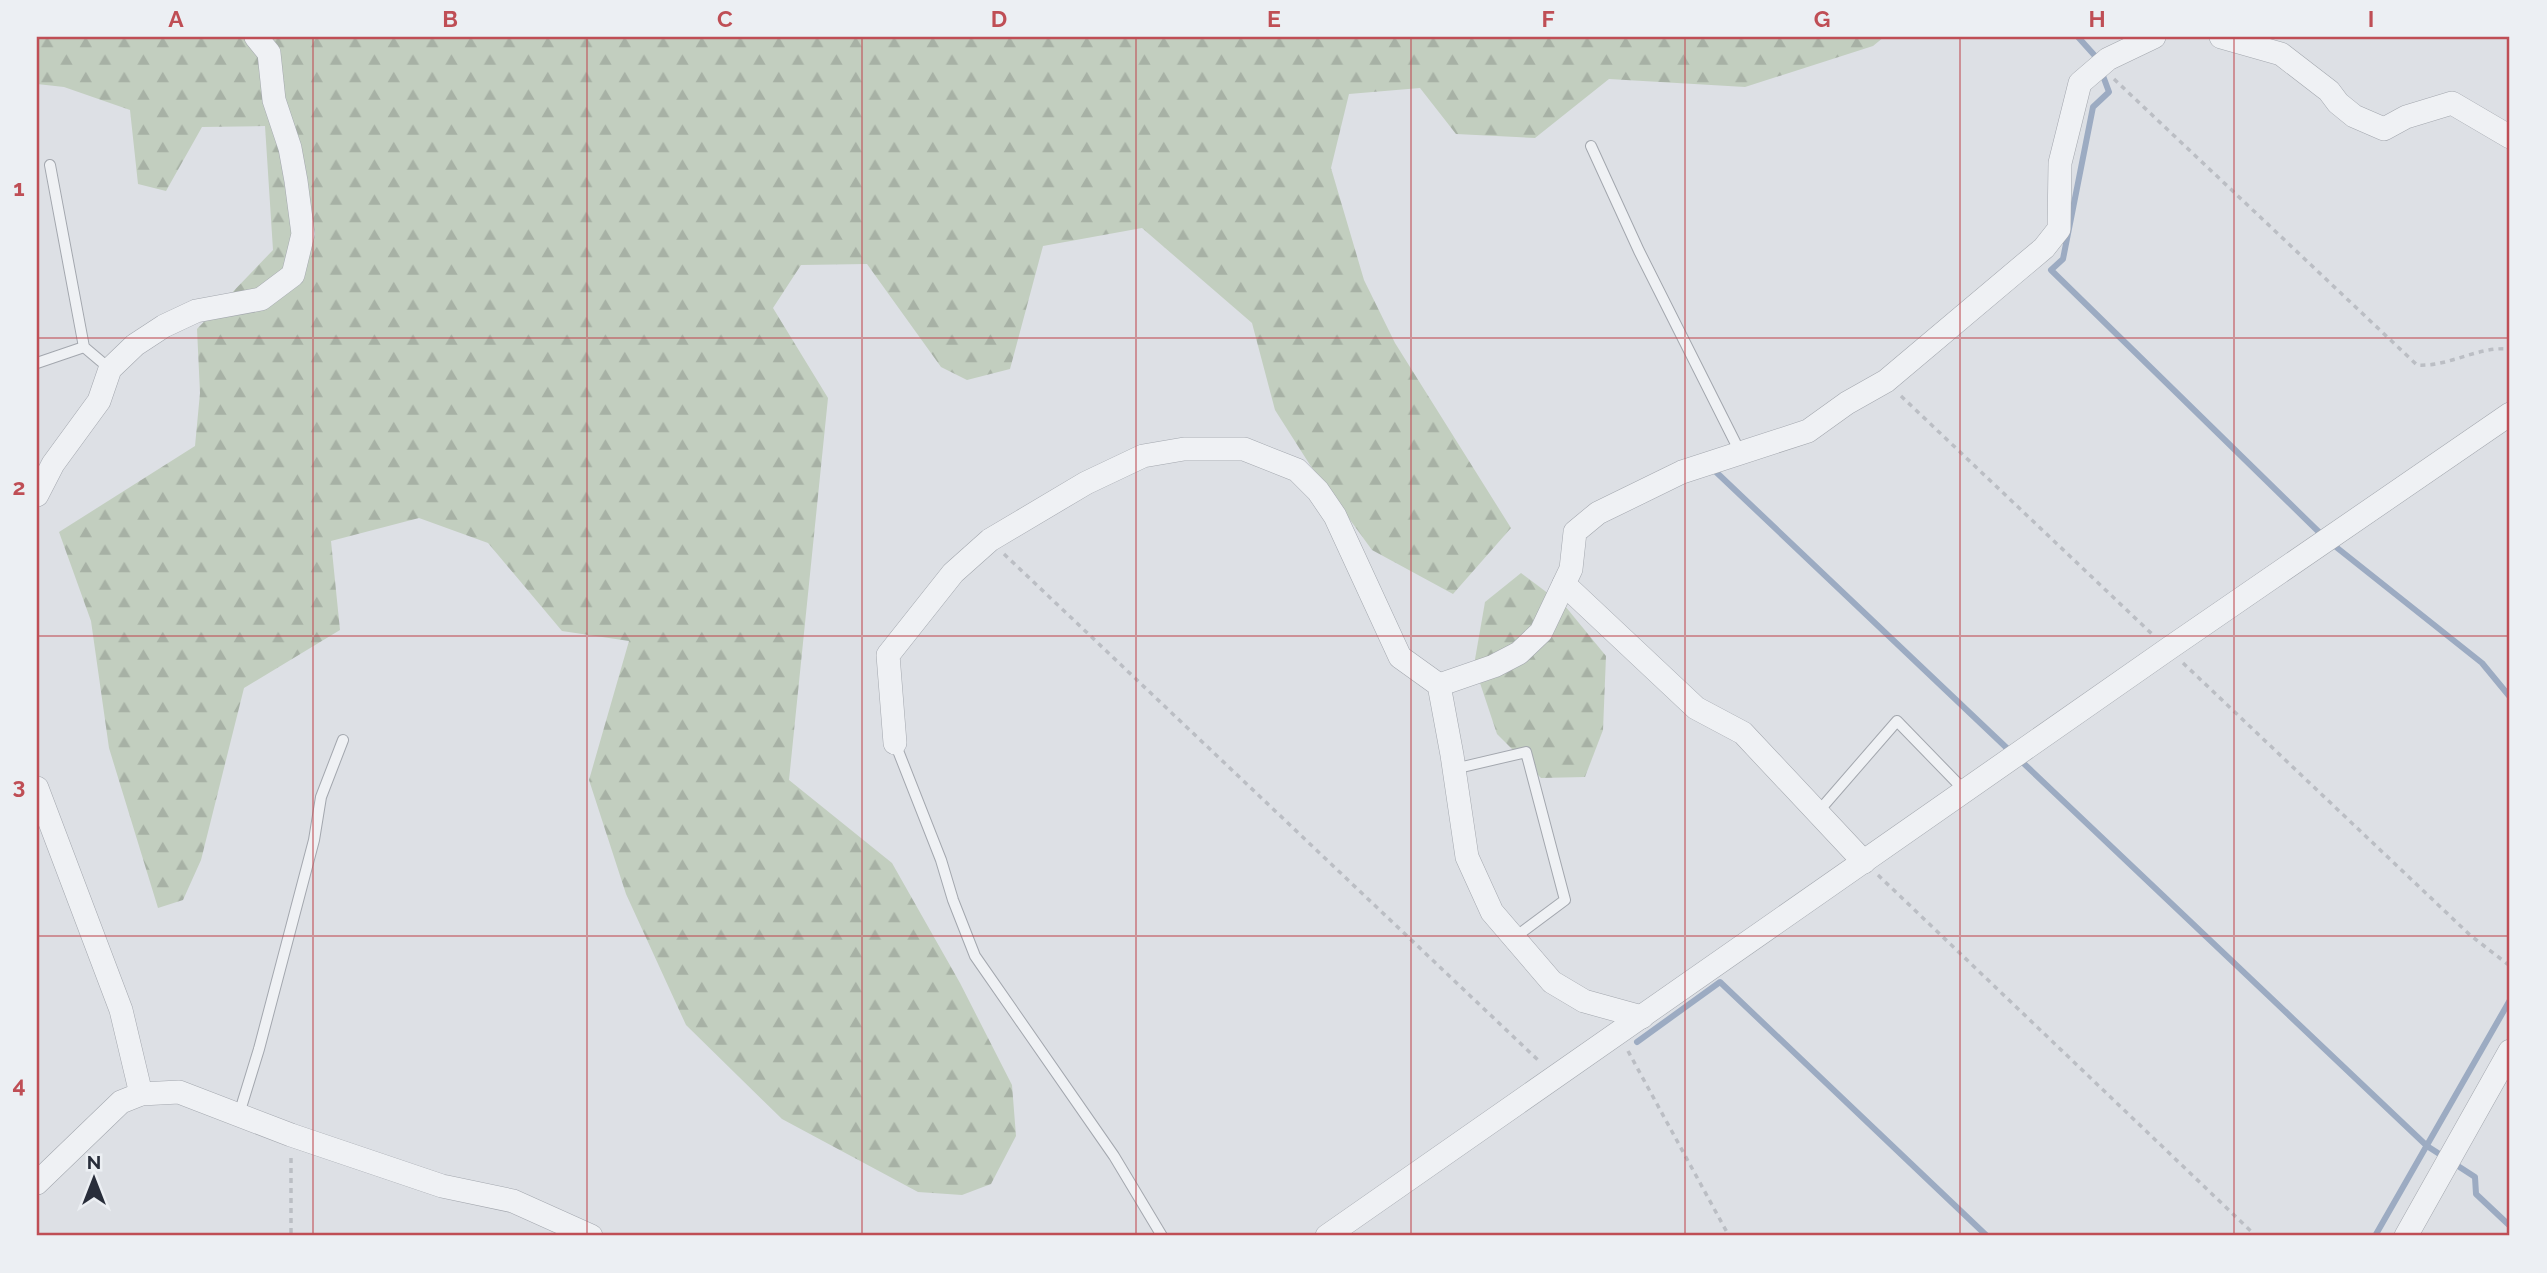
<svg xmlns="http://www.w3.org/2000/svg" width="2547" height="1273" font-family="Raleway,sans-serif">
<defs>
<pattern id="forest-firs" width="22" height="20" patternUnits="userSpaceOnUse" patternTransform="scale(1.75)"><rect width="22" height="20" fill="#c2cebf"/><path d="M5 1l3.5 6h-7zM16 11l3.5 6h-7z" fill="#a7b1a5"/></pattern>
</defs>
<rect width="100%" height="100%" fill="#dde0e5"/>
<g fill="url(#forest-firs)">
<polygon points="37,37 1884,37 1873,46 1745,87 1609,79 1535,138 1456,134 1420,88 1349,94 1331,168 1364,280 1395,343 1511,528 1453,594 1372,550 1310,465 1275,410 1252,323 1142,228 1043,246 1010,369 967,380 941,367 867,264 801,265 773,308 828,398 789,780 892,863 960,983 1012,1085 1016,1136 991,1184 962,1195 918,1192 782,1119 686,1025 626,894 589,780 629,641 562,631 488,543 419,518 331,541 340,630 244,688 201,860 183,900 158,908 109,748 91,621 59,532 195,446 200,393 197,329 273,250 265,126 202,127 166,191 138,184 130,110 64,87 37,84"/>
<polygon points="1521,573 1565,606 1606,656 1603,730 1585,777 1541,778 1497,734 1474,665 1485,602"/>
</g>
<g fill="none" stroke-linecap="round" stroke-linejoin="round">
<g stroke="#9cabc2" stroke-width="6">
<polyline points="2078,37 2096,57 2109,92 2093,107 2063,259 2051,270 2323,536"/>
<polyline points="1715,471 2011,752"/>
<polyline points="2331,543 2482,663 2510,697"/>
<polyline points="2019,759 2427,1146 2475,1177 2476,1194 2510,1226"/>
<polyline points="1637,1042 1720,982 1987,1236"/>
<polyline points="2375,1236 2510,1000"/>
</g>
<defs>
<g id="service">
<polyline points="1591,146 1639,251 1740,452"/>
<polyline points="50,165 84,347 110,369"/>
<polyline points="37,363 84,347"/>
<polyline points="895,743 941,860 953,900 975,956 1114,1156 1162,1236"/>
<polyline points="1454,769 1526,752 1565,900 1514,938"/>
<polyline points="1818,812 1897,721 1965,791"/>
<polyline points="239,1114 259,1049 314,840 321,797 343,740"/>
</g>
<g id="minor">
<polyline points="2221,37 2281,54 2329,91 2338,103 2354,116 2384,129 2406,117 2452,103 2510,137"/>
<polyline points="37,495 53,464 99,401 110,369 135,345 164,326 196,311 261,299 293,275 303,234 296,181 290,148 274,100 269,53 256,37"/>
<polyline points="1564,584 1696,708 1743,733 1864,862"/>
<polyline points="1439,685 1494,666 1519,653 1541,632 1571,569 1575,532 1598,513 1682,472 1808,431 1847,403 1886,381 2044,248 2059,229 2060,163 2080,83 2108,59 2154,37"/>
<polyline points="895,743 888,655 953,573 990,540 1086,483 1143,456 1184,449 1244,449 1297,470 1318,491 1335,516 1400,657 1439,685 1452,755 1467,857 1492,912 1552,982 1584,1001 1642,1017"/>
<polyline points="37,788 121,1010 141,1094"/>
<polyline points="37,1183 121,1102 141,1094 179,1092 291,1135 442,1186 513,1201 591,1236"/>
<polyline points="1327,1236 2168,649 2510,414"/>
<polyline points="2406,1236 2510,1051"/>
</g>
</defs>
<use href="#service" stroke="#a3a7ae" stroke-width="12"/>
<use href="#minor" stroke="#a3a7ae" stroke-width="24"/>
<g stroke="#bbbec4" stroke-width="3.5" stroke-dasharray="5 5" stroke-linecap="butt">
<path d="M2114,79L2417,365C2450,367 2477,346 2510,349"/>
<polyline points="1901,396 2152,634"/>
<polyline points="1004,554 1539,1061"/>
<polyline points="2183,663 2470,935 2510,966"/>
<polyline points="1878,875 2256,1236"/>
<polyline points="1628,1051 1729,1236"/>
<polyline points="291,1158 291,1236"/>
</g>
<use href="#service" stroke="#eff1f4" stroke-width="10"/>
<use href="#minor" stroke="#eff1f4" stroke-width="23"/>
</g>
<path fill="none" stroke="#bf4e55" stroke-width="2" stroke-opacity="0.55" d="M313,37V1236M587,37V1236M862,37V1236M1136,37V1236M1411,37V1236M1685,37V1236M1960,37V1236M2234,37V1236M37,338H2510M37,636H2510M37,936H2510"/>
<rect width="2547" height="1273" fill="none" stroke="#eceff3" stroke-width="77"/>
<g transform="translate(94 1179)" stroke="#eceff3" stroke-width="5" paint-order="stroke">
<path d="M0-5L12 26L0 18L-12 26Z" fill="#282d3a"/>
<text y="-10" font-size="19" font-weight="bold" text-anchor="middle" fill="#282d3a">N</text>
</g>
<rect x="38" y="38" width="2470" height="1196" fill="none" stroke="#bf4e55" stroke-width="2.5"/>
<g font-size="23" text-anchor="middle" font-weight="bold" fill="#bf4e55">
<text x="176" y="27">A</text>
<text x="450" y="27">B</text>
<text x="725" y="27">C</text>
<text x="999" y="27">D</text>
<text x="1274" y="27">E</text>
<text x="1548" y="27">F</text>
<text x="1822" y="27">G</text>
<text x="2097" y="27">H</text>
<text x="2371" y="27">I</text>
<text x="19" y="196">1</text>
<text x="19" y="495">2</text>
<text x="19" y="794">3</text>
<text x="19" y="1093">4</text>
</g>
</svg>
